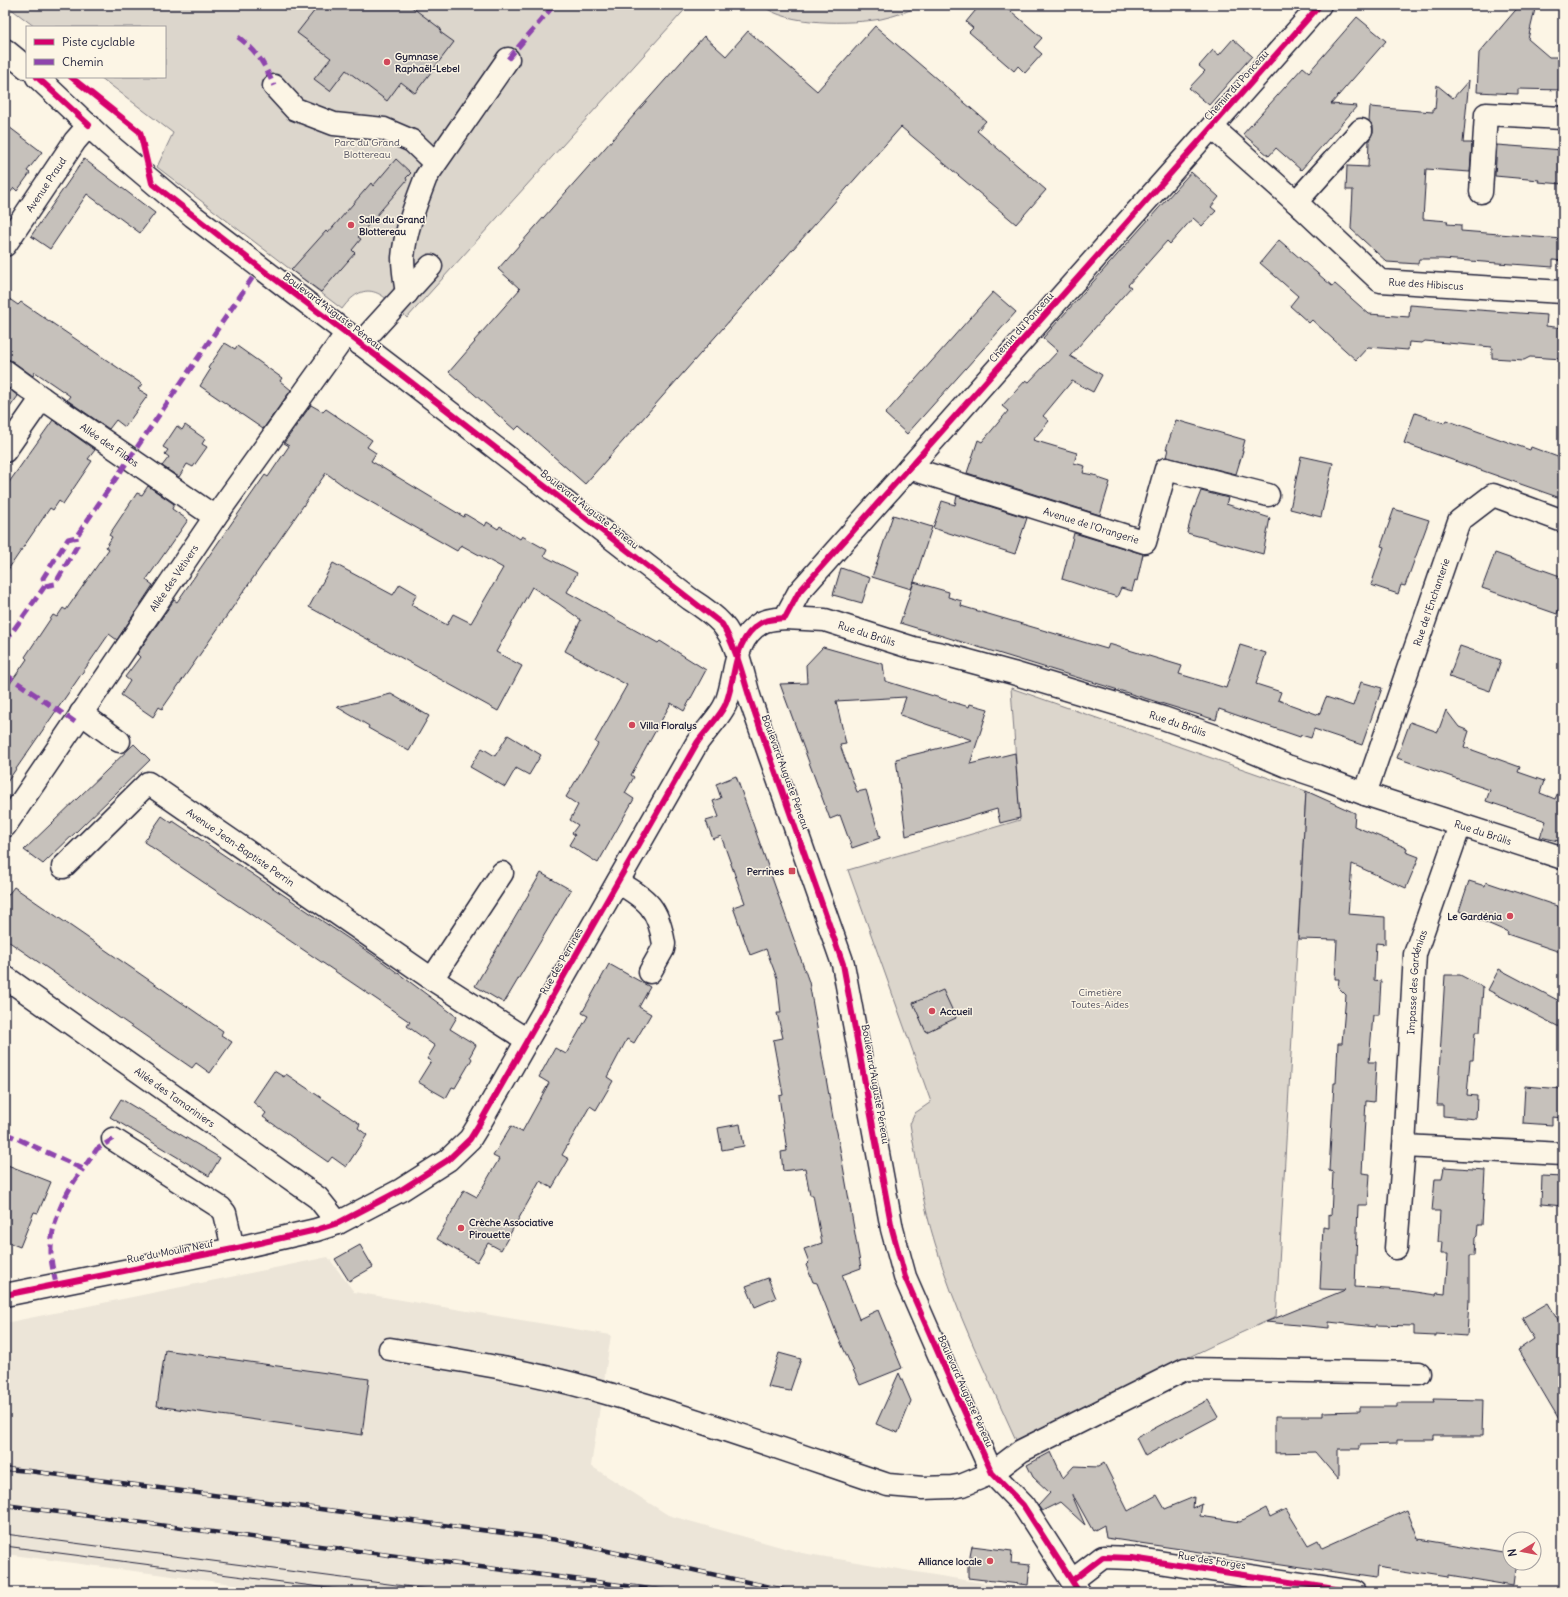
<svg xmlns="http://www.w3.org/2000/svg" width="1568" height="1597" font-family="Delius,sans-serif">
<rect width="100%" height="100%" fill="#fcf5e5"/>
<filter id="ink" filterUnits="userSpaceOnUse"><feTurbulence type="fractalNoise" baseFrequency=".025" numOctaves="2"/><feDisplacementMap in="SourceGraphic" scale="8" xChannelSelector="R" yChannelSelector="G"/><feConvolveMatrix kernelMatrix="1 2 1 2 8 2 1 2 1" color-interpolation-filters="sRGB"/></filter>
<g filter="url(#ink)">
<polygon fill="#ece5d8" points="328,1257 354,1292 611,1335 591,1466 668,1515 802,1553 1036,1592 294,1592 5,1554 5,1323"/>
<g fill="#dcd6cc" stroke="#7f7c84">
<path d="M6,5H689L407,318C385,296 367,275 342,309L157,167L173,133L100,77H165V27H35Z"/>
<path d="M762,5H922C909,11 895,16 881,19C852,24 785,26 762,5Z"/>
<path d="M1011,688L1306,791L1276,1317L1212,1346L1016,1440C987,1375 955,1311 935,1243C923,1205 917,1164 910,1124L915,1113L931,1102L848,870L1020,820Z"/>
</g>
<g fill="#c6c1bb" stroke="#22223b">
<polygon points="319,5 409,5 441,29 440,32 454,42 415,93 401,82 387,101 346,70 330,91 314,79 331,58 297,33"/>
<polygon points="980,5 1004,5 1042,38 1034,47 1042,54 1025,73 1018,66 1014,71 969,32 973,28 966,22"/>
<polygon points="1520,5 1536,5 1528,39 1549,57 1563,57 1563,90 1518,89 1518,94 1477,92 1479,53"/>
<polygon points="1357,17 1386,41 1331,104 1357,106 1301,170 1276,148 1269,156 1243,134 1303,67 1309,72"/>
<polygon points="875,26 986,121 977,131 1046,190 1016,224 901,127 585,484 519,426 515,430 449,372 475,342 474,341 520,289 498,269 704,36 726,56 748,31 817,91"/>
<polygon points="1233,39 1252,56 1209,105 1189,88 1205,71 1199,66 1213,50 1219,55"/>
<polygon points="1469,80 1463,143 1472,143 1470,172 1426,169 1423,219 1448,221 1447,224 1461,225 1461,231 1563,239 1563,261 1553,260 1553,267 1442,259 1419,259 1418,264 1387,262 1351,229 1353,190 1346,190 1347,166 1368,167 1369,140 1373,132 1373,126 1369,121 1370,107 1433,112 1433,108 1435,109 1437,85 1453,98"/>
<polygon points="5,124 42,152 27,171 30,173 17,191 14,188 5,199"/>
<polygon points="1497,145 1563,150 1563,184 1538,182 1539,180 1495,176"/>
<polygon points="84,159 155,213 140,233 87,194 50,249 31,236"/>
<polygon points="396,159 411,173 406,178 407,180 358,237 361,239 352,250 355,253 321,292 291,270 326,231 328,233 371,183 373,186"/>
<polygon points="1191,172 1219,197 1211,207 1216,211 1202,226 1193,218 1170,244 1167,241 1128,285 1131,287 1070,356 1102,375 1093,392 1072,381 1043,416 1049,421 1033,440 1077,453 1074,463 1085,466 1083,473 1098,476 1098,478 1110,482 1100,515 967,473 978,440 982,442 1008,411 1002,406 1026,380 1029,382 1058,351 1043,338"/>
<polygon points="1279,240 1332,286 1335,284 1369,314 1409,317 1410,305 1547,315 1546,326 1563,328 1563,359 1530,357 1524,360 1492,358 1492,347 1425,341 1422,343 1409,342 1408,350 1368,347 1356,360 1312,320 1309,323 1290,306 1298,296 1260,263"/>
<polygon points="993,292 1016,312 907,434 885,414"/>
<polygon points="5,296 18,305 21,302 142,384 138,389 148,395 125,427 116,420 109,429 67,400 70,396 35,372 33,376 12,361 5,359"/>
<polygon points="225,343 235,349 237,346 282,378 280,381 291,390 263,429 200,386 210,370 208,368"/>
<polygon points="5,386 18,396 5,414"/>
<polygon points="311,405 323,412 326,409 372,440 367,447 376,453 371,461 464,517 465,514 485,526 487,522 498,529 500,526 520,539 522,536 547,550 544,556 577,573 567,592 658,643 660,641 706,670 684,711 671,703 631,775 634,777 625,793 634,799 598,863 569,845 575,835 572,833 578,825 570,820 578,805 566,797 598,744 595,742 627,685 565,651 581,620 559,604 532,587 496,652 522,666 498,711 309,607 333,563 393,595 400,584 417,594 411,605 447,625 453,614 471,623 503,568 461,545 457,551 348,489 326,473 162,709 159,707 153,717 121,695 130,681 125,677 140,657 137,654 174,600 177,602 265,475 268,477 289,446 284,443"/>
<polygon points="1415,413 1444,423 1446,420 1530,450 1531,447 1563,459 1563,499 1404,443"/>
<polygon points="53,420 95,450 88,459 92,461 63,504 59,501 53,510 50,508 5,574 5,488"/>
<polygon points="1176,420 1245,440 1242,451 1243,451 1236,474 1166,457 1168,449 1166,449"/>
<polygon points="185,425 205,439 202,444 207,447 193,467 187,464 179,477 162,466 169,457 165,454 168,450 163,447 177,426 182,430"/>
<polygon points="1301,456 1333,463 1321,517 1290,509"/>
<polygon points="148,486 174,504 172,509 188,520 146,580 153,585 117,640 109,634 5,785 5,691 27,659 25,657 53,615 57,617 63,608 66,610 109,549 106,547 112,537 109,535 137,493 142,495"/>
<polygon points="1201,491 1228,498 1226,504 1270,518 1263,554 1187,533 1193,511"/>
<polygon points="957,496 1027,518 1015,554 933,528 942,501 955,505"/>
<polygon points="1394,509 1429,520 1405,586 1401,585 1398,594 1371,585 1384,547 1381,546"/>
<polygon points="893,515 932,527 914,582 949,592 948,597 962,601 961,606 1107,649 1109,644 1182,666 1179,674 1226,688 1240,645 1266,653 1256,684 1281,692 1278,700 1319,715 1326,697 1353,706 1361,682 1382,688 1362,745 1314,729 1311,738 1301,735 1300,737 1219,709 1216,720 900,623 914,582 911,589 872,577"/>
<polygon points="1074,533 1143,554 1137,581 1135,580 1132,591 1121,588 1117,597 1062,579"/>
<polygon points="1495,553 1563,577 1563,598 1557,614 1482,588"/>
<polygon points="841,568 870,578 862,603 833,595"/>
<polygon points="1460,646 1501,660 1490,691 1449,677"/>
<polygon points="823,647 883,664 885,681 969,707 970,704 988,709 970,764 1015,753 1020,818 1000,823 997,809 906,836 896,759 972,740 900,715 906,697 836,701 846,744 840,745 857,792 866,790 880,838 852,848 840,815 830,819 780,684 807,683 806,665"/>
<polygon points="391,694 429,716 409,751 368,728 369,726 337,707"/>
<polygon points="1446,710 1459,727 1469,731 1464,747 1520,767 1518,772 1544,781 1540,793 1555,799 1563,781 1563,842 1540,837 1546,821 1486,801 1490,790 1397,758 1410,722 1438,732"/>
<polygon points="508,735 541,755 529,775 516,768 505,787 470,767 482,748 495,756"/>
<polygon points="134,744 150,760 43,864 24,850"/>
<polygon points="736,776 809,982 833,1118 837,1132 861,1268 842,1275 859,1319 878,1310 902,1368 860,1385 836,1332 817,1283 813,1282 806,1265 809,1262 804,1249 822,1243 813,1195 810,1195 805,1168 783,1171 781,1152 787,1151 779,1096 783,1095 773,1040 783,1038 777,1013 781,1013 777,978 766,949 750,955 733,907 745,903 721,836 713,839 706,821 719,817 713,801 721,798 716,784"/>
<polygon points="1306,791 1355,813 1354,826 1407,848 1406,852 1419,857 1406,888 1352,864 1348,914 1385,917 1385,944 1376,943 1374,980 1381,981 1379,1015 1373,1015 1369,1062 1376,1062 1374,1102 1366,1101 1362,1173 1370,1174 1368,1205 1358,1205 1355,1287 1401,1290 1436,1295 1437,1293 1445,1294 1448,1254 1441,1254 1442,1242 1438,1242 1440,1211 1432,1211 1435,1179 1442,1179 1444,1167 1485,1170 1482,1225 1478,1225 1477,1236 1475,1238 1474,1256 1469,1256 1469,1300 1467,1336 1436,1334 1436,1336 1414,1335 1414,1326 1375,1325 1375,1327 1329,1322 1329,1328 1266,1322 1345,1290 1320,1289 1323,1227 1329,1228 1329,1215 1331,1216 1333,1172 1329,1171 1334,1083 1336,1083 1338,1043 1342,1043 1346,995 1338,987 1339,979 1335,979 1337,940 1298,939"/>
<polygon points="162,816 172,823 173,821 379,959 457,1017 450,1029 476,1045 470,1056 472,1059 455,1088 452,1087 446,1098 418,1082 431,1061 427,1059 435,1046 407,1026 410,1022 144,842"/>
<polygon points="541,873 571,890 504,1003 475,986"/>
<polygon points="1469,881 1485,886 1486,882 1563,908 1563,953 1507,934 1508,932 1459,911"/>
<polygon points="14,887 223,1031 221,1035 232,1042 210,1073 196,1063 192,1068 5,939 5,899"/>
<polygon points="609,964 650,987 639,1007 651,1014 634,1043 627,1039 607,1077 613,1081 596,1110 590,1106 562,1155 569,1159 552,1188 540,1181 501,1250 488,1243 477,1262 437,1239 464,1190 477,1197 499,1159 493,1156 511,1126 522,1132 549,1083 539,1077 555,1048 566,1054 588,1016 582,1013"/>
<polygon points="1499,969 1563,1003 1563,1029 1488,990"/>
<polygon points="1445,975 1460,975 1483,987 1480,1032 1475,1032 1473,1060 1470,1060 1467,1095 1477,1096 1476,1119 1443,1116 1443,1105 1437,1105"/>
<polygon points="943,990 956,1018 926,1032 913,1003"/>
<polygon points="274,1071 284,1077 286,1074 360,1124 358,1128 367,1135 346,1167 332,1157 328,1162 263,1117 266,1113 253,1102"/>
<polygon points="1525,1086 1563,1089 1563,1118 1552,1117 1552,1125 1523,1123"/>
<polygon points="121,1099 220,1158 209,1176 110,1117"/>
<polygon points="740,1124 744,1146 722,1150 718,1128"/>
<polygon points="5,1164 51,1182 38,1213 34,1212 20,1247 5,1241"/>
<polygon points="1542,1176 1563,1177 1563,1206 1541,1204"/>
<polygon points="360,1245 373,1267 349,1281 335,1259"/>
<polygon points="768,1278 776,1298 755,1307 746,1286"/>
<polygon points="1548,1303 1563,1328 1563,1426 1518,1350 1534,1339 1522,1318"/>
<polygon points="165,1350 369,1379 362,1435 157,1406"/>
<polygon points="779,1353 801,1359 790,1391 768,1387"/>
<polygon points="899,1373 911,1401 898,1433 876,1424"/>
<polygon points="1434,1399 1483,1400 1482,1436 1434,1436 1434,1440 1397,1440 1397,1444 1360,1445 1360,1449 1338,1449 1338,1479 1315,1452 1275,1453 1275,1416 1323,1416 1323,1412 1360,1411 1360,1407 1397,1407 1397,1403 1435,1403"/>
<polygon points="1208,1400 1218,1417 1145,1456 1136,1438"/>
<polygon points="1051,1452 1063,1478 1074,1466 1098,1467 1104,1463 1128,1511 1157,1495 1165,1509 1194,1497 1193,1508 1202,1504 1200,1516 1240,1522 1266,1508 1270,1517 1286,1509 1308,1545 1318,1540 1322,1548 1407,1510 1418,1539 1510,1554 1510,1563 1517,1563 1514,1586 1448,1575 1448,1578 1377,1567 1376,1578 1106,1538 1104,1525 1093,1531 1073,1495 1072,1495 1085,1525 1060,1502 1042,1511 1038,1506 1050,1493 1033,1477 1027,1465"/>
<polygon points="972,1546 1012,1551 1011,1563 1030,1565 1028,1585 968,1578 968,1567"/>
</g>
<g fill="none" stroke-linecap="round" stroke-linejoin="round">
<defs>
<g id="minor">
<polyline points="5,50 27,68"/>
<path d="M37,77L107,143L193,216L403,376L690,599C701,606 713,614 722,624C738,642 743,676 750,699L843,964L892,1229L905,1277L947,1373L992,1473L1023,1505L1079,1592"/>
<polyline points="274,86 295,109 334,124 384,129 412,141 435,163"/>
<path id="s1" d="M1212,127L1296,202L1380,281L1563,292"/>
<polyline points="1481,192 1486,114 1563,118"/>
<polyline points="1296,202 1361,130"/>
<path id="s2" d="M5,245L75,141L89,125"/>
<path d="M407,293C405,281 403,270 403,258C405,231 416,203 426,177L508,59"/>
<polyline points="360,344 431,266"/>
<path id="s3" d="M5,371L42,398L215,517"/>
<polyline points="5,451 42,398"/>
<path id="s4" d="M909,468L1145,542L1166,469L1268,495"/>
<path id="s5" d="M785,618L825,620L913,648L947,655L1013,673L1163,718L1215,736L1287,766L1317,776L1365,794L1563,858"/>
<polyline points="81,713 119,741"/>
<path id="s6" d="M1365,794L1459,521L1493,495L1563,521"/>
<path id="s7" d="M5,826L215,517L347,333"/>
<path id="s8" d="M63,867L148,783L432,979L527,1040"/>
<path d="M618,882C648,900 658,907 664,944L663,949L650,972"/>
<path id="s9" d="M5,977L318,1198L338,1223"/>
<polyline points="432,979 502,873"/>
<polyline points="113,1139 221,1208 225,1213 233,1249"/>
<polyline points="1404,1146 1563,1154"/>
<path id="s10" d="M1396,1248L1404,1146L1415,954L1460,825"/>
<path d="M5,1295L233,1249L316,1230L338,1223L401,1190L448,1160L470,1139L481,1121L697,743C705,731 721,716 726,703C737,675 732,640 761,623C767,619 778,619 785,618L799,592L1320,5"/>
<path d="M390,1349C457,1360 526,1370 592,1389C692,1417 790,1452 888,1485L923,1488L952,1487L963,1485L992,1473L1021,1451L1185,1369L1419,1373"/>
<polyline points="1073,1580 1103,1557 1132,1558 1355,1592"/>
</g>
</defs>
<use href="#minor" stroke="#22223b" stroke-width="25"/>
<use href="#minor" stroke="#fcf5e5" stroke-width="22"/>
<g stroke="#22223b" stroke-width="1">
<polyline points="5,1534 450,1592"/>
<polyline points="5,1546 359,1592"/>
</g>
<defs>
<g id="rail">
<polyline points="5,1469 29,1471 558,1540 784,1590 802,1592"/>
<polyline points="5,1505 673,1592"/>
</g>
</defs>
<use href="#rail" stroke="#22223b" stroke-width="4.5"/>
<use href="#rail" stroke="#fcf5e5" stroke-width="3" stroke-dasharray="9" stroke-linecap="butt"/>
<g stroke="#8e44ad" stroke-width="5" stroke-dasharray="10 5" stroke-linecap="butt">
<path d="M238,37C258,52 264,63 274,86"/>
<polyline points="508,59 554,5"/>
<polyline points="45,586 55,584 77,546 76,537"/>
<polyline points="5,642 45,586 43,578 68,539 76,537 253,277"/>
<polyline points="5,674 75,722"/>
<polyline points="5,1133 83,1169 97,1149 113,1139"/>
<path d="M56,1284C54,1274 51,1264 51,1254C50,1224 65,1192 83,1169"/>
</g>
<defs>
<g id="cycleway">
<polyline points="37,77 89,125"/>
<path d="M71,77L140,132L152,183L259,267L403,376L722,624C736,648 742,673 750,699L843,964L892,1229L905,1277L947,1373L992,1473L1023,1505L1079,1592"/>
<path d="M5,1295L233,1249L316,1230L338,1223L401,1190L448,1160L470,1139L481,1121L697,743C705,731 721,716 726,703C737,675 732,640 761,623C767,619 778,619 785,618L799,592L1320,5"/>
<polyline points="1073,1580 1103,1557 1132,1558 1355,1592"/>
</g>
</defs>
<use href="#cycleway" stroke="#fcf5e5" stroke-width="8"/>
<use href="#cycleway" stroke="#d6006c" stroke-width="6"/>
</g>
</g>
<g fill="#d1495b" stroke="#fcf5e5" stroke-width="1.5">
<circle cx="387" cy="62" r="4"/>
<circle cx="351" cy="225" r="4"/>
<circle cx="632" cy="725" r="4"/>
<rect x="788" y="867" width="8" height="8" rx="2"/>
<circle cx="1510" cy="916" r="4"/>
<circle cx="932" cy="1011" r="4"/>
<circle cx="461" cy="1228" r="4"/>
<circle cx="990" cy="1561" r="4"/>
</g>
<g text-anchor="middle" stroke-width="3" stroke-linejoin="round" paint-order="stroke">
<g font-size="10" font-weight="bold" fill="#22223b" stroke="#fcf5e5" text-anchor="start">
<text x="395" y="60">Gymnase<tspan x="395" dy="12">Raphaël-Lebel</tspan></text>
<text x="359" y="223">Salle du Grand<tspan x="359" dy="12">Blottereau</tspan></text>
<text x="640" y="729">Villa Floralys</text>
<text x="784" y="875" text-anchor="end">Perrines</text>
<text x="1502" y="920" text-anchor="end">Le Gardénia</text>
<text x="940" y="1015">Accueil</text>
<text x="469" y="1226">Crèche Associative<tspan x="469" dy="12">Pirouette</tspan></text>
<text x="982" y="1565" text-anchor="end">Alliance locale</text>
</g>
<g font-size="10" fill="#22223b" stroke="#fcf5e5">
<text transform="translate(1236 85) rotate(-48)" y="4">Chemin du Ponceau</text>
<text dy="4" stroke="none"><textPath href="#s2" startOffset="73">Avenue Praud</textPath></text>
<text dy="4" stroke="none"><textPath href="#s1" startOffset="274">Rue des Hibiscus</textPath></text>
<text transform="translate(333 311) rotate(37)" y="4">Boulevard Auguste Péneau</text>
<text transform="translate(1021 327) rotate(-48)" y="4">Chemin du Ponceau</text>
<text dy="4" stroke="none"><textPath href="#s3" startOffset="128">Allée des Filaos</textPath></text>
<text transform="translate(590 509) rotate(38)" y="4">Boulevard Auguste Péneau</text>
<text dy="4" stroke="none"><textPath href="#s4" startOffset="191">Avenue de l'Orangerie</textPath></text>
<text dy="4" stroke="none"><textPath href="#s7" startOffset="300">Allée des Vétivers</textPath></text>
<text dy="4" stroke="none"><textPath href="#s6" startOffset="203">Rue de l'Enchanterie</textPath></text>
<text dy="4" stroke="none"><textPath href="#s5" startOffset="84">Rue du Brûlis</textPath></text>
<text dy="4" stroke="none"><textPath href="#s5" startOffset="408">Rue du Brûlis</textPath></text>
<text transform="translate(786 772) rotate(70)" y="4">Boulevard Auguste Péneau</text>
<text dy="4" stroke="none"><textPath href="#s5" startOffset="732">Rue du Brûlis</textPath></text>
<text dy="4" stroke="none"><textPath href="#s8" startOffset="232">Avenue Jean-Baptiste Perrin</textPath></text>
<text transform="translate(561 961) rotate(-60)" y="4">Rue des Perrines</text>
<text dy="4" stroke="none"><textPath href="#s10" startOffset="267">Impasse des Gardénias</textPath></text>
<text transform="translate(876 1084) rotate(80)" y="4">Boulevard Auguste Péneau</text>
<text dy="4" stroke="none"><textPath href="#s9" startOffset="208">Allée des Tamariniers</textPath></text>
<text transform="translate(170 1251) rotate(-11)" y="4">Rue du Moulin Neuf</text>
<text transform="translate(966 1391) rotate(66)" y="4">Boulevard Auguste Péneau</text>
<text transform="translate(1212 1560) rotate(9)" y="4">Rue des Forges</text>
</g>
<g font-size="10" fill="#504f5f" stroke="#fcf5e5">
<text x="367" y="146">Parc du Grand<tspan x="367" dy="12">Blottereau</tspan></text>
<text x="1100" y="996">Cimetière<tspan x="1100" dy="12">Toutes-Aides</tspan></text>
</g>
</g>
<rect width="1568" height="1597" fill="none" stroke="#fcf5e5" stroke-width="20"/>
<rect x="10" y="10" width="1548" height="1577" fill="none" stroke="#22223b" stroke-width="1.5" filter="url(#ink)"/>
<rect x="26" y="26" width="140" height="52" fill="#fcf5e5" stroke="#a5a1a1"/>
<rect x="34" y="39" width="20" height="6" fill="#d6006c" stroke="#a5a1a1"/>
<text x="62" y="46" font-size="12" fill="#22223b">Piste cyclable</text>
<rect x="34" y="59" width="20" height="6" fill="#8e44ad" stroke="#a5a1a1"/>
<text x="62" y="66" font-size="12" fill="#22223b">Chemin</text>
<g transform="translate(1522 1551) rotate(260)"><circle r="19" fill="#fcf5e5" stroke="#a5a1a1"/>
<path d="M0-3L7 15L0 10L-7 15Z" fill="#d1495b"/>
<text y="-6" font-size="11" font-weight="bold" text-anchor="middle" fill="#22223b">N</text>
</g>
</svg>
